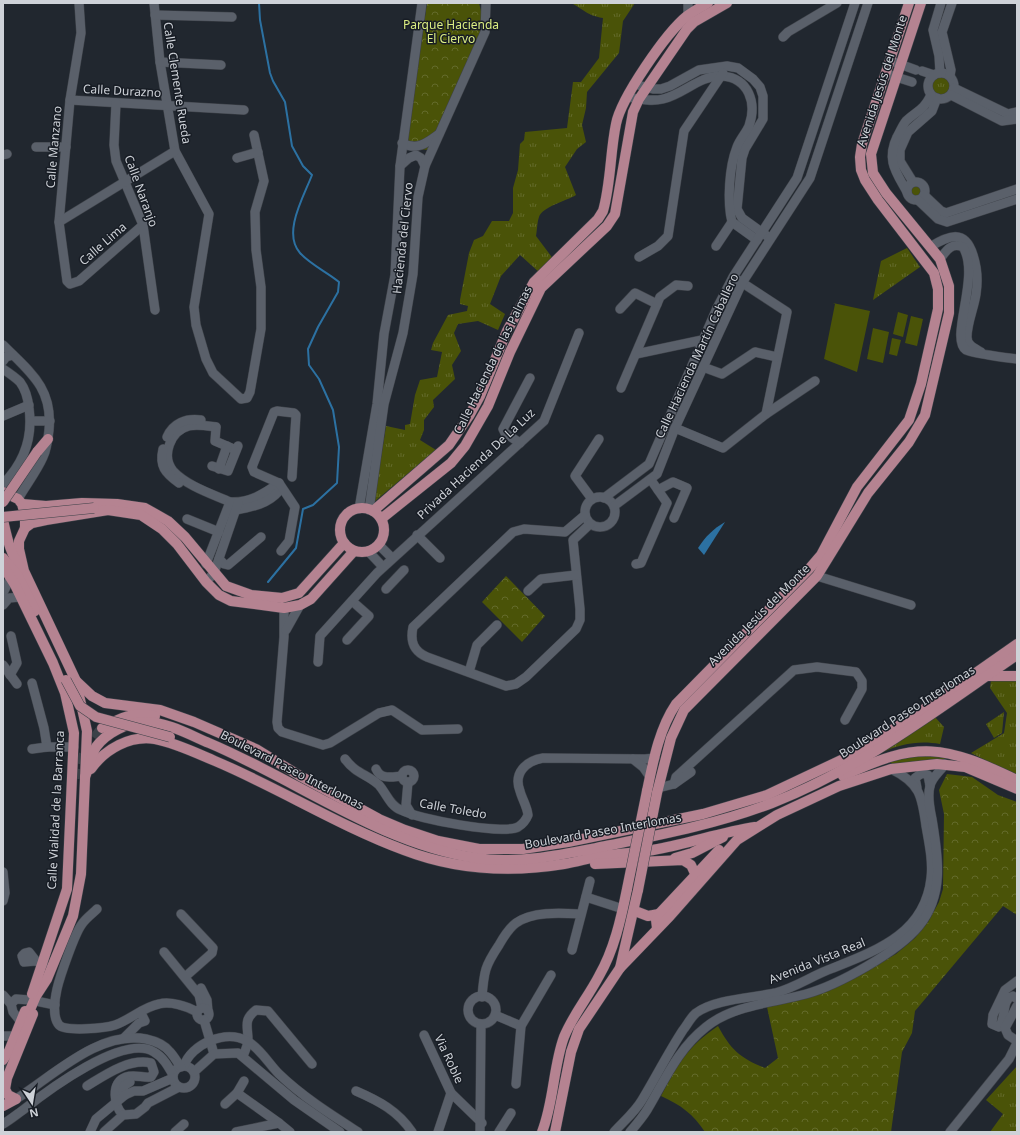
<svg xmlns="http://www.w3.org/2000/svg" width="1020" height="1135" font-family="'Noto Sans',sans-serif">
<defs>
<pattern id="grass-tufts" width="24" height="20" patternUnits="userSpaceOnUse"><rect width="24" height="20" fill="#4a5308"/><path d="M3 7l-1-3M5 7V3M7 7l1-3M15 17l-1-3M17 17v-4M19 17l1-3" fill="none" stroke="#636b2b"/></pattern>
<pattern id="forest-crowns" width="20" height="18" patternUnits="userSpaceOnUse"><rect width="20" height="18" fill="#4a5308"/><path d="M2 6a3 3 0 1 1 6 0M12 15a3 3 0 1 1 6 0" fill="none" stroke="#636b2b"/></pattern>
</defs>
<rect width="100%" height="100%" fill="#21272f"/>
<g fill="url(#grass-tufts)">
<path d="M571,3H635L623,21L619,53L587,92L586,108L582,125L586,142L577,149L565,167L576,195C566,201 542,207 539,217C537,223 537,231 536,236L554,260L540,273L520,255L501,276L490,304L505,314L498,330L478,321L458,324L454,333L461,351L452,365L455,379L433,400L434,407L424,420V430L420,440L436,450L374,502L386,426L405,430V425L410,424L415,395L420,380L437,377L442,352L431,350L433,343L448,315L467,311L468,306L460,304V300L469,253L474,240L483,236L492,221H509L513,213V188L518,170L520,144L524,140L525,132L567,128L573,82H581L599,58L603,18C586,15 585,10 571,3Z"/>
<circle cx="941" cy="86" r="9"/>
<circle cx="916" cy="191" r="4.5"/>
<polygon points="907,248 920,267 873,300 881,261"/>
<polygon points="1017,678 1017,776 971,753 1004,733 1007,713 990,688 991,680"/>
<polygon points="1004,712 1002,733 994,738 986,724"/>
<path d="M934,716L944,727L940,744C919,740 900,744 881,753Z"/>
<polygon points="913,751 946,758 941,761 893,765 890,762"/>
<polygon points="1017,1066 1017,1132 990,1132 1003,1114 986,1100"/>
</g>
<g fill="url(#forest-crowns)">
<polygon points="427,3 479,3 485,27 428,150 406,148"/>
<polygon points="506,576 545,616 522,642 482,602"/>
<path d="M947,774L972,777L998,795L1017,802V915L1003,906L915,1011L912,1033L902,1052L891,1132H705C693,1114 681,1105 661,1096C678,1064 687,1047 718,1026C731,1050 740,1058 765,1068L778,1058L767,1007L813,996L830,990L896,954L915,938L928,922L939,902L943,889L944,814L939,790Z"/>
</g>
<g fill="#4a5308">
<polygon points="833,303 870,311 857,372 824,359 835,304"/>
<polygon points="898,312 908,315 903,337 893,334"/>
<polygon points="911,316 923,319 917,346 905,343"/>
<polygon points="873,328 889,332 883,363 867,359"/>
<polygon points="892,338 901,340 897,356 889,354"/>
</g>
<path fill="#2c71a2" d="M725,522L704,555L698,548C706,536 713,529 725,522Z"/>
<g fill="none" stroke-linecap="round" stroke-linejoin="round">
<path stroke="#2c71a2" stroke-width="2" d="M259,3L260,20L270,73L273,81L285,102L292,146L303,166L312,175C304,196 282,233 300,253C311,265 327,272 339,282L338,292L318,327L308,349L309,365L319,379L333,410L339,447L337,483L313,505L303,509L296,548L268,582"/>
<g stroke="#3b4148" stroke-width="10" stroke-dasharray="10 5" stroke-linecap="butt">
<path d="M78,779C80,755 88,746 102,728"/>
<polyline points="3,1072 15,1049"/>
</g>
<defs>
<g id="minor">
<polyline points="79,3 81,33 70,100 59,222 67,281 70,284 79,281 143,225"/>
<polyline points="154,3 160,62 175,151 209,214 194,307 196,325 206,359 213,373 241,399 247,398 250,392 261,329 261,287 256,250 255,212 264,181 254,135"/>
<polyline points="688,14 688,3"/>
<polyline points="155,15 232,17"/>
<polyline points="783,37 788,32 837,3"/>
<polyline points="160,62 221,65"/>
<polyline points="894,62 916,70"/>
<polyline points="922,71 934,75"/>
<polyline points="940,73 939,56 933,30 941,3"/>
<circle cx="941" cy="86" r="13"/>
<polyline points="890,75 912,82"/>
<polyline points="950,76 951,70 942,32 952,3"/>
<polyline points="634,84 653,89 661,89 670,86 699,70 727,66 738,68 753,79 760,87 763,96 763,119 745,149 742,158 737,209 742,218 767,236"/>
<polyline points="954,88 1008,114 1017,112"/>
<polyline points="951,95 1002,121 1017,119"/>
<path d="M627,97C639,99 651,102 663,99C684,94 700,75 722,76C749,78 757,103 749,126C746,133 740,139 737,147C729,167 727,202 732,222L757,240"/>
<polyline points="70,100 244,110"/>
<polyline points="116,103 114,145 116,161 143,225 155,310"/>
<path d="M402,143C417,151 427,143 439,134"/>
<polyline points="36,147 66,147"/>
<polyline points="3,155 7,154"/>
<polyline points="237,158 258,152"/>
<polyline points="400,166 409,158 416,155 421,158 425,166"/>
<polyline points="913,182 900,161 900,150 908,132 932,111 937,98"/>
<circle cx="916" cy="191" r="9"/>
<path d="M907,192C896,172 886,160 897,137C900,132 902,126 906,121C918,110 923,111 931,95"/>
<polyline points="924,195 941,211 946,213 1017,189"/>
<polyline points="918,200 938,219 947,222 1017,199"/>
<polyline points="59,222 175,151"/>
<polyline points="716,246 732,222"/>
<path d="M930,247C949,235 965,229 973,255C977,267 978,281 976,294C974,308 967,323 967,337C967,345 974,348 981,352"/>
<polyline points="639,257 658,246 668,236 684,131 723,73"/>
<path d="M940,259C946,251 951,242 963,247C981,276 949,338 966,350C971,353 1008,358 1017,359"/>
<polyline points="738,280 787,312 766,414"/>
<polyline points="620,309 635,293 657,304"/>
<path d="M3,345C30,372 53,388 49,430C48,439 47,449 43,457C37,471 26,485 18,499"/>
<polyline points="636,354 702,340"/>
<polyline points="3,361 6,357 13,355"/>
<polyline points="703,367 722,374 755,352 777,357"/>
<path d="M3,369C9,373 15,377 20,382C26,390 28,399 29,408C33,437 24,463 3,484"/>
<polyline points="621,388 660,297 676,285 688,286"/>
<polyline points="3,416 29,405"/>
<polyline points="31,421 50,421"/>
<path d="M216,427C208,426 197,424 189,426C170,431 161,456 173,471C187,486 212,494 230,502C249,503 264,494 279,483"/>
<polyline points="216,427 215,441 236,450"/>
<polyline points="675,428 723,448 766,414 815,381"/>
<path d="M167,437C173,423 186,418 201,420"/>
<polyline points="520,443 505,433 503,429 530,378"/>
<path d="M163,449C159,466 165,473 179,483"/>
<polyline points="212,466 228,471 238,446"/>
<polyline points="219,469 227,446"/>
<polyline points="658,490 673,482 687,488 674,518"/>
<circle cx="600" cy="512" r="15"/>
<polyline points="604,498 649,464 717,308 733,277 797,178 855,3"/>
<polyline points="592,499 575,476 599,439"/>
<polyline points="614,506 657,474 675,428 742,283 810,178 868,3"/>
<polyline points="359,509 377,404 384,334 395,275 400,166 422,3"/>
<path d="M236,510C252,507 268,504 279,491V483"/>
<polyline points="369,510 384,404 403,333 413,274 418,197 425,166 485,32 486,3"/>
<path d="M585,515L565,532L524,529L513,532L413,627C410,641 413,651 427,657L506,686L516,684L526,677L576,629L580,620V609L573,540L590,524"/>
<polyline points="187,519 219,532"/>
<polyline points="417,535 440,558"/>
<polyline points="379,545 392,558"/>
<polyline points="281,551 289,541 295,507 279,483 254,472 252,467 274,412 277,411 294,413 296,415 292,477"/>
<polyline points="368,551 383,567"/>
<polyline points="219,559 224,564 228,565 261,537"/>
<polyline points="206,564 230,502"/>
<polyline points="636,564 641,563 667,503 651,480"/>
<polyline points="817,576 911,605"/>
<polyline points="206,582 214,573 238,503"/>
<polyline points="386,589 404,570"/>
<polyline points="528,591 541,579 576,575"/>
<polyline points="3,593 11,577"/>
<polyline points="3,605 9,598 21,597"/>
<polyline points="284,608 284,637 277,722 278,728 282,732 323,745 330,743 379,713 392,710 422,730 458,729"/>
<polyline points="286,630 300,605"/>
<polyline points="347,640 369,616 352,601"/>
<polyline points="318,662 320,636 377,573 544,421 579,333"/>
<polyline points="3,665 17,684"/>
<polyline points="469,672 477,645 497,625"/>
<polyline points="10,675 17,663 11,636"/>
<polyline points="32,683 44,728 47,747"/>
<polyline points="32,749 47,747 74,747"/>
<path d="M345,759C356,774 367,774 379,785C386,793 390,806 401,810C417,819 503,835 518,827C523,824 526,820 528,815C527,806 522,799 520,791C513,773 526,761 543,758L645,759L655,758"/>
<polyline points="633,759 643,767 650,777"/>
<path d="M376,769C381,780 391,777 402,776"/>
<circle cx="408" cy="776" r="6"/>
<polyline points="408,782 406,805 412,815"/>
<polyline points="674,784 676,777 794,670 817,667 856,672 862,681 862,689 845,720"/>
<polyline points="658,788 674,784 691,772"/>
<polyline points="917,788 915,778 922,773 928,775 930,786"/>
<polyline points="3,872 5,893 3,901"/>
<polyline points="586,897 623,909"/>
<path d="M97,909C92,914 86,918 82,924C75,933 60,976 57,989C55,998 52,1017 59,1025C65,1032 106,1028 115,1025C130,1020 143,1007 159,1004C170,1001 187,1006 197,1012"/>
<polyline points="181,914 213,948 212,953 186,976"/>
<polyline points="572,950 590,881"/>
<polyline points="164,952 199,995 202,1008"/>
<polyline points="36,961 24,962 22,956 25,953 29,952 36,961 43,964"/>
<path d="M1017,981L1005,990L993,1015L992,1024L999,1027C1007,1017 1001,999 1013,996L1017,999"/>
<polyline points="201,988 207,1000 208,1011"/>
<polyline points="3,995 11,1004"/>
<circle cx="482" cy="1010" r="14"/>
<path d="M482,997C484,971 485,966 499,945C503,938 508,929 516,923C533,911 561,913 581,914"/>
<polyline points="36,1001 55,1005"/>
<polyline points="1017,1006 1005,1028 1008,1035 1017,1041"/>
<circle cx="203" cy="1014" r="6"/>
<polyline points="495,1015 521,1026"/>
<polyline points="204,1020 214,1054"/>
<polyline points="21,1022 13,1012 11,1004 16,999 30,1000"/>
<polyline points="424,1035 451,1093 482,1123"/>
<polyline points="3,1036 15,1036"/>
<polyline points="124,1038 139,1023 145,1021 141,1013"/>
<path d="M243,1056C245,1051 248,1045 248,1040C248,1026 243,1020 256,1010L268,1011L312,1064"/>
<circle cx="184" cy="1077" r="11"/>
<path d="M184,1066C191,1044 226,1029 247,1041C260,1048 269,1064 279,1074C303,1097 330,1114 358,1132"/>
<polyline points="194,1072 214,1054 238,1053 294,1100 340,1132"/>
<polyline points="516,1084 521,1026 551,975"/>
<path d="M87,1086C105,1075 129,1058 151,1063L154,1072L151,1077C143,1078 134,1074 126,1077C110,1083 114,1106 123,1115"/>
<path d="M356,1091C379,1101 398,1111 412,1132"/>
<polyline points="237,1093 279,1123"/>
<polyline points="125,1095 123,1092 124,1086 130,1082"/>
<path d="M16,1099C53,1076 99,1030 146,1039C155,1041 164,1044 170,1052C174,1056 177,1062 181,1067"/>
<polyline points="225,1104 237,1093 244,1081"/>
<path d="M3,1124C10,1120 16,1115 23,1110C47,1091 124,1033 154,1052C163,1057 168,1066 173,1075"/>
<polyline points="90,1132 96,1119 125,1095 134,1091 143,1091 173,1078"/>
<polyline points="104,1132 123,1115 136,1114 145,1107 148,1103 179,1087"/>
<polyline points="175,1132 184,1124"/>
<polyline points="236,1132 279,1123 290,1132"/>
<polyline points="438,1132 451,1093"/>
<polyline points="480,1132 481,1024"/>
<polyline points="499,1132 511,1113"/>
<path d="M614,1132C623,1122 635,1112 642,1100C656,1077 668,1053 683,1030C687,1025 691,1017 696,1013C715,999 752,998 775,993C795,988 813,975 833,968C878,950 925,933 931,878C933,861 929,843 926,826C922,796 920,783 891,769"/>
<path d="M630,1132C636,1125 642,1118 647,1110C665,1080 677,1050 706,1027C733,1005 773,1003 806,994C838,985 898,952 919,926C945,894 938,856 932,819C930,809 927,797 930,786C932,777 940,772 945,764"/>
<polyline points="950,1132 1009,1059 1017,1043"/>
</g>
<g id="major">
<polyline points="37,452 48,439"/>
<polyline points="3,492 18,499 22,504 25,515 25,528 19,541 19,549 24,571 76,681 87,731 81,874 73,916 47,979 36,996 26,1019"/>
<polyline points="22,504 46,506 82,503 117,504 145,508 168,521 185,537 226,586 251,595 282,598 299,593 344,543"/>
<circle cx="362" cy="530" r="22"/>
<path d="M373,511L449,445L469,416L480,396L507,331L534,282L598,219L603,211C611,183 610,153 616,124C621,98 666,33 687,16C693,11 701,7 708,3"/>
<polyline points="381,519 451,463 465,446 488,406 510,352 541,288 607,226 615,214 633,112 639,99 687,29 694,22 727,3"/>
<path d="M3,520C7,537 10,554 21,568"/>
<polyline points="25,528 32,523 46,520 108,510 141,515 162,529 177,544 206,582 219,595 231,601 284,608 300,605 311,599 354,551"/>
<polyline points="3,558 17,575 35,611"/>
<polyline points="3,566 15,585 53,663 65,693 74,733 67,889 32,994"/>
<polyline points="988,676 1017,676"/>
<polyline points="76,681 92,696 105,703 160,710 194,722 256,749 300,776 379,819 405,830 438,841 479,849 523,849 568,842 703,814 767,795 854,754 917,714 1017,644"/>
<path d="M102,728C120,718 134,711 155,716"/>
<path d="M91,769C105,749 130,735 155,739C176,743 196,753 215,761C279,788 339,826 404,850C456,870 509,873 564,864C577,862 589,858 602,856C621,853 640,853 658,849C691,843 722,832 755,827"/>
<path d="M843,776C919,740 943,745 1017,780"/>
<path d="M85,777C89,768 91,755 96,747C106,733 128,722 145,722C167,722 190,735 209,743C299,781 379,843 476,858C519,865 569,853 611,845C665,834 720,823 772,803C862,768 938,709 1017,655"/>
<path d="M647,791C653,762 659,729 676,704L809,569L821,555L857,487L909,420L921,384L938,309V289L934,273L878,200L865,180L861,170L860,157L862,144L909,3"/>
<polyline points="657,793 671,738 684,710 817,576 868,493 909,442 925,415 949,313 949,286 940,259 886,193 873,173 871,154 921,3"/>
<polyline points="675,858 692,853 723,837"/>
<polyline points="595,864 683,860 691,865 698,880"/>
<polyline points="635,911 648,916 659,914"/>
<polyline points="657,928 656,920 659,914 719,850"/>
<polyline points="620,968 670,916 737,840 777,815 839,786 891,769 937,764 965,767 1017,789"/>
<polyline points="3,1060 9,1051 25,1011"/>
<polyline points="16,1099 8,1095 5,1089 7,1078 33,1014"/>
<polyline points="3,1106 16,1099"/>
<path d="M542,1132C554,1102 553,1067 564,1037C573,1015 588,997 599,976C614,950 621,919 627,889"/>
<polyline points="555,1132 571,1052 579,1029 620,968 638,890"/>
</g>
</defs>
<use href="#minor" stroke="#3e4249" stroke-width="10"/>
<use href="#major" stroke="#3e4249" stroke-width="11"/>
<use href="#minor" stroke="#5a606a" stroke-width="9"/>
<use href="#major" stroke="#b58391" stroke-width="10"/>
<defs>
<g id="major-bridge">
<polyline points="3,502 37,452"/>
<polyline points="3,517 94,508"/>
<polyline points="66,680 80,706 96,717 170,737"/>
<polyline points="627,889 647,791"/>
<polyline points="638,890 657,793"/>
</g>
</defs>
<use href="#major-bridge" stroke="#3e4249" stroke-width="11" stroke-linecap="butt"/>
<use href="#major-bridge" stroke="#b58391" stroke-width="10"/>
</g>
<g text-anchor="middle" stroke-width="3" stroke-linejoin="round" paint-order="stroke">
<g font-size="12" fill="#dbed82" stroke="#181d25">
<text x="451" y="29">Parque Hacienda<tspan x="451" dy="14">El Ciervo</tspan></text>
</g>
<g font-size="12" fill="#ced2d8" stroke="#181d25">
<text transform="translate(882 81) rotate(-72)" y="4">Avenida Jesús del Monte</text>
<text transform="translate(177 83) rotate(81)" y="4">Calle Clemente Rueda</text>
<text transform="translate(122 91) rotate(3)" y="4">Calle Durazno</text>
<text transform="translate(54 147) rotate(-85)" y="4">Calle Manzano</text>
<text transform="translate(141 191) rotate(70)" y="4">Calle Naranjo</text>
<text transform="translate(403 238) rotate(-84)" y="4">Hacienda del Ciervo</text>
<text transform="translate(103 244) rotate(-41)" y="4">Calle Lima</text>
<text transform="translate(697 356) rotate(-65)" y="4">Calle Hacienda Martín Caballero</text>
<text transform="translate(493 360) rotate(-64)" y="4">Calle Hacienda de las Palmas</text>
<text transform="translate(476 464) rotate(-43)" y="4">Privada Hacienda De La Luz</text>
<text transform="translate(759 615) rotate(-45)" y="4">Avenida Jesús del Monte</text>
<text transform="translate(907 712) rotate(-33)" y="4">Boulevard Paseo Interlomas</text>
<text transform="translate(292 770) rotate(27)" y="4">Boulevard Paseo Interlomas</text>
<text transform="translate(453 809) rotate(10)" y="4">Calle Toledo</text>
<text transform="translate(56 810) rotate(-87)" y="4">Calle Vialidad de la Barranca</text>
<text transform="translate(603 831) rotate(-10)" y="4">Boulevard Paseo Interlomas</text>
<text transform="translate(817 961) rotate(-22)" y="4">Avenida Vista Real</text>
<text transform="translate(449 1059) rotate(65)" y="4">Via Roble</text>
</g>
</g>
<rect width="1020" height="1135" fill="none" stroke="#ced2d8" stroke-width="8"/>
<g transform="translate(32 1103) rotate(168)" stroke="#181d25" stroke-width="3" paint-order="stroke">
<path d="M0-3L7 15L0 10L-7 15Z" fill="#ced2d8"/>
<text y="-6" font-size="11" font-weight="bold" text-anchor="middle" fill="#ced2d8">N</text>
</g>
</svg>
